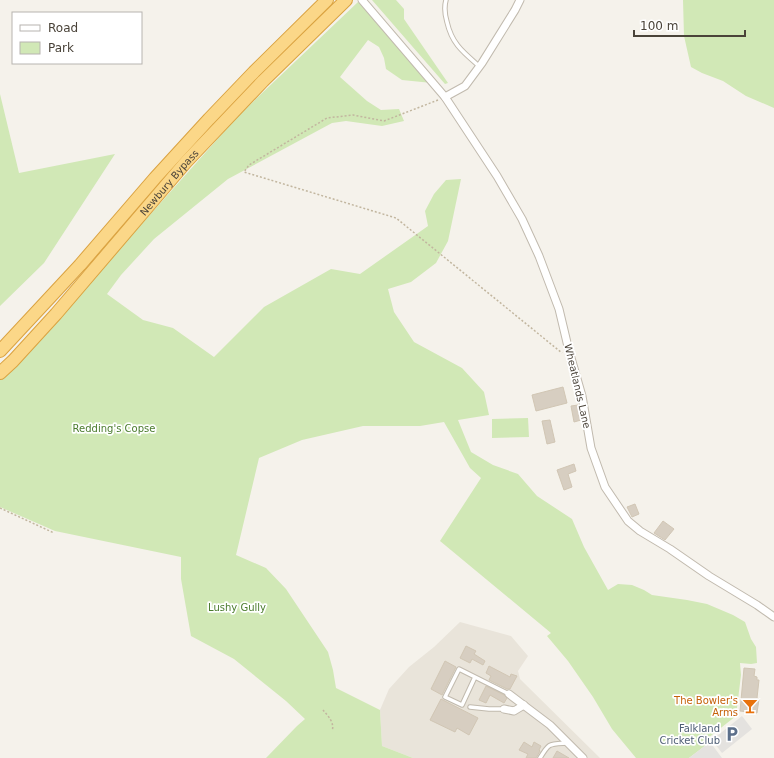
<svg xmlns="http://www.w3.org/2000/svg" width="774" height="758" font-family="'DejaVu Sans',sans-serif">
<rect width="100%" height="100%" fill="#f5f2eb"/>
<polygon fill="#e9e4da" points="460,622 511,636 528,656 518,671 520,679 600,758 413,758 382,746 380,710 389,689 409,667 434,647"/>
<g fill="#d1e8b6">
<polygon points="372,0 396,0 404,9 404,19 448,83 445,84"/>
<polygon points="683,0 774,0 774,108 746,96 723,81 702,73 691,67 684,36"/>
<polygon points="358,2 381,25 432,83 402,80 386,69 384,58 379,47 368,40 340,77 367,101 381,110 399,109 404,121 382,126 346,121 332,123 228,179 154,239 121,275 107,294 143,320 173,328 214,357 264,307 331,269 360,274 428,226 425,211 434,194 446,180 461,179 448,241 436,263 411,282 388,289 394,312 414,342 462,368 484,392 489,415 458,420 471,452 493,465 518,474 537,496 572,519 584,547 608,590 618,584 632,585 644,590 652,595 687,600 707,604 733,615 745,622 751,639 756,647 757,663 751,664 740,663 741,675 736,716 708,738 710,742 689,758 636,758 612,729 593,697 568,661 547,636 551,633 440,541 481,478 470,468 444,422 420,426 363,426 302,440 259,458 236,555 266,568 286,589 328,652 333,670 336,688 380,710 382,746 413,758 266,758 297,726 305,719 286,701 234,659 191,636 181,579 181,557 55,531 0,507 0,379 16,365 238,116"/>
<polygon points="0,94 19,173 115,154 44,263 0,306"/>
<polygon points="528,418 529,437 492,438 492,419"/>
</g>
<g fill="#e4e2df">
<polygon points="742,716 752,729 722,753 712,740"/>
<polygon points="710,742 722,758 689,758"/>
</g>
<g fill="#d7cec1" stroke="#d1c6b4">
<polygon points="563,387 567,403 536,411 532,395"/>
<polygon points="578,405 581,420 574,422 571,406"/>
<polygon points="550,420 555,442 547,444 542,421"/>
<polygon points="574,464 576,471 568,474 572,487 564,490 557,470"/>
<polygon points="635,504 639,514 632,517 627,507"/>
<polygon points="663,521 674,529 665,540 654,533"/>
<polygon points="466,646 476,651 474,654 485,661 483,665 472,659 470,663 460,658"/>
<polygon points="445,661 456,667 442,695 431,689"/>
<polygon points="489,666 510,677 511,674 517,676 510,689 507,689 489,680 491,676 486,673"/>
<polygon points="744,668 755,669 754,676 757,677 757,680 759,680 757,698 759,699 757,713 740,711"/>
<polygon points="486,686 504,695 507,698 504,703 490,695 486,703 479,700"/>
<polygon points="441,699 478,718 469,735 457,728 455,732 430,720"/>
<polygon points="524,742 532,747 534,742 541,746 539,750 540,751 536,758 526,758 528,754 519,750"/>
<polygon points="557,751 569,758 553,758"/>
</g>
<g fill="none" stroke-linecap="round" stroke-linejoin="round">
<defs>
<g id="service">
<path d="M446,0C444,7 445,15 447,22C452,44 463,52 479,66"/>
<polyline points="475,677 462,705 445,697 459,669 509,694"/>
<polyline points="470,707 489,709 504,709"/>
<path d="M540,758C549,743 549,744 566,743"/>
</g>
<g id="minor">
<polyline points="362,0 445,97 497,176 522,219 539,256 559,309 569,351 582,396 591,448 605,487 628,521 640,531 670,549 709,576 757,605 774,617"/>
<polyline points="445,97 465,86 482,63 515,10 520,0"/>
<polyline points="509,694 550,725 583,758"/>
<polyline points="504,709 514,711 524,705"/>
</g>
<g id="trunk">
<polyline points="0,351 80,265 155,178 209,119 254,72 327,0"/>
<path id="s1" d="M0,373L13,361L56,314L186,162L263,81L346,0"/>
</g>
</defs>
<use href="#service" stroke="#c1baae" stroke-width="5.5"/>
<use href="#minor" stroke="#c1baae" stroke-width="9"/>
<use href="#trunk" stroke="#daa240" stroke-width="14"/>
<g stroke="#c2b69f" stroke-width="1.5" stroke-dasharray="2 2" stroke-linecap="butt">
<polyline points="438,100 384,121 353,115 327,118 249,165 244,172 396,218 562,353"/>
<polyline points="0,508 54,533"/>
<path d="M323,710C328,716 335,723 332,731"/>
</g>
<use href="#service" stroke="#fff" stroke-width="3.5"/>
<use href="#minor" stroke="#fff" stroke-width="7"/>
<use href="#trunk" stroke="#fbd788" stroke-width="12"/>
</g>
<defs>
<symbol id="bar-bare" viewBox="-9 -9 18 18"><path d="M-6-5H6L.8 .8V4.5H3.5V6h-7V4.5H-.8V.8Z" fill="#e8710a" stroke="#fff" stroke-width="2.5" paint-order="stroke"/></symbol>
<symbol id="parking-bare" viewBox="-9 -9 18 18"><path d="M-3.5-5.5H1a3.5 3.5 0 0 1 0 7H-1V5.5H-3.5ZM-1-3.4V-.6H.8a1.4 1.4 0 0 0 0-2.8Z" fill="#5c6f8a" stroke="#fff" stroke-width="2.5" paint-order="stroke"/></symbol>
</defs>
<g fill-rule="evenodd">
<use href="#bar-bare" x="739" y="695" width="22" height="22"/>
<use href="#parking-bare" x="721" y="723" width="22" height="22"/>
</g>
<g text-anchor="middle" stroke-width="3.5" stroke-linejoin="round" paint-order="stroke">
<g font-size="10" fill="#4a4339" stroke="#fff">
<text dy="4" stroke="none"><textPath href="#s1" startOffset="255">Newbury Bypass</textPath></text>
<text transform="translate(578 386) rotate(77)" y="4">Wheatlands Lane</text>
</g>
<g font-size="10" fill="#4a7b2d" stroke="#fff">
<text x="114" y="432">Redding's Copse</text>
<text x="237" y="611">Lushy Gully</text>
</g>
<g font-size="10" fill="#c56008" stroke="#fff" text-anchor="end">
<text x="738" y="704">The Bowler's<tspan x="738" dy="12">Arms</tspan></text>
</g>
<g font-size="10" fill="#4e5e75" stroke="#fff" text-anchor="end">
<text x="720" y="732">Falkland<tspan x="720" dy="12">Cricket Club</tspan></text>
</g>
</g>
<rect x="12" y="12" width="130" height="52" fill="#ffffff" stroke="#b7b4b0"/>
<rect x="20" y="25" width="20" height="6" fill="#ffffff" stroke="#b7b4b0"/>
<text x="48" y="32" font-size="12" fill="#4a4339">Road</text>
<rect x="20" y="42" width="20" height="12" fill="#d1e8b6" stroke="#b7b4b0"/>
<text x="48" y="52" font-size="12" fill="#4a4339">Park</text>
<path d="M634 30v6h111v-6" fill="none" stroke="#4a4339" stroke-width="2"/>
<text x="640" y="30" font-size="12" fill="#4a4339" stroke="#ffffff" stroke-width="3" paint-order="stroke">100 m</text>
</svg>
